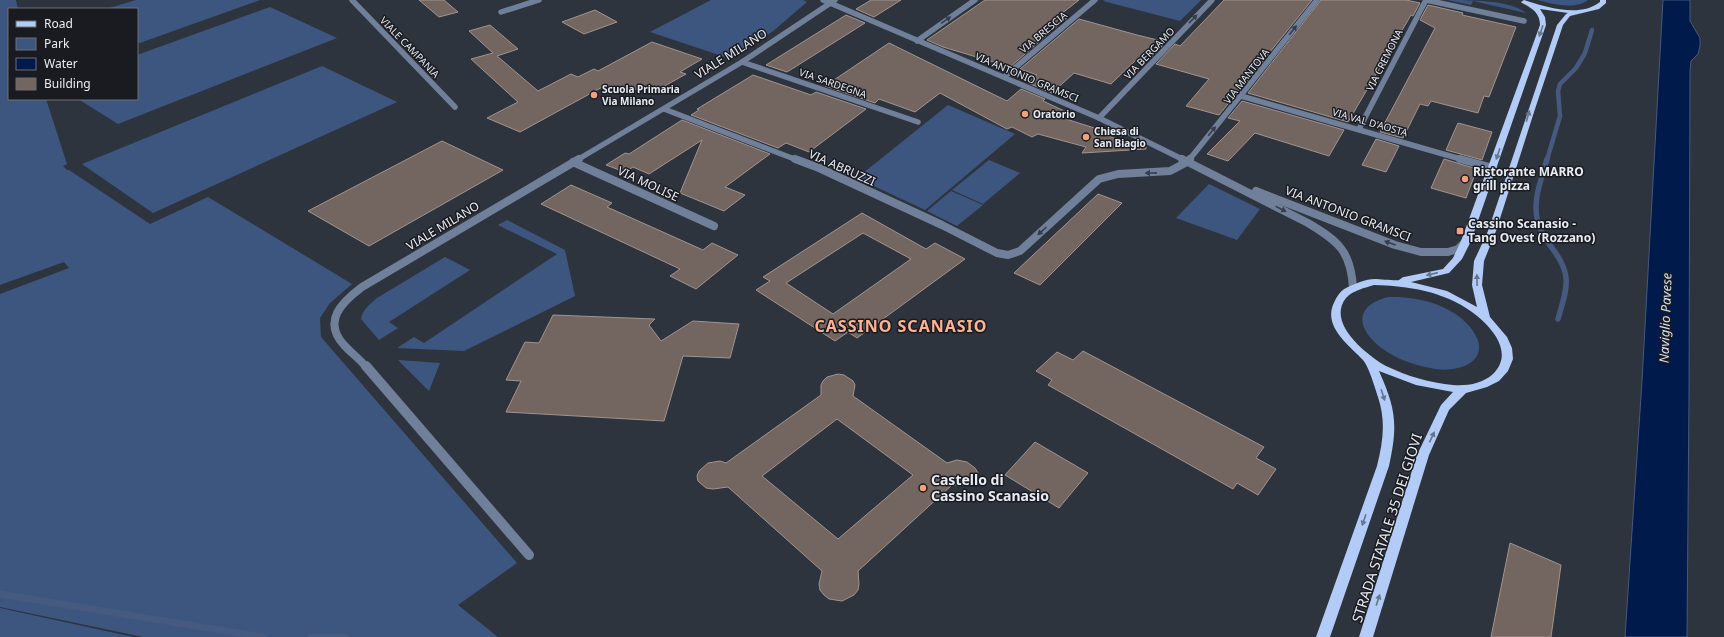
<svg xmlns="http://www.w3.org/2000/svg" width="1724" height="637" font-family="'Noto Sans',sans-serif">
<rect width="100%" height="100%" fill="#2e343e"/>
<g fill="#3d5680">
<polygon points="0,0 16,0 18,9 9,9 9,99 46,99 67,164 63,166 67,170 69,170 150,224 208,197 352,284 330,303 320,318 321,337 517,563 458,605 498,637 143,637 0,607 0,294 69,268 64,262 0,285"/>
<polygon points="136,0 260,0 137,44 137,9 106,9"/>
<polygon points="711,0 803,0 807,2 772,32 728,58 650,32"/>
<polygon points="1105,0 1201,0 1180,21 1103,1"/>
<path d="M1447,0C1469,0 1511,0 1526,13L1473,1L1471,5Z"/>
<path d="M1538,0H1588C1576,10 1551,4 1538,0Z"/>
<polygon points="270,7 337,38 118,124 78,99 137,99 137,55"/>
<polygon points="322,66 397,102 153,213 82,164"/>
<polygon points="948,105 1015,134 925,210 857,178"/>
<polygon points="989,160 1020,173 983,204 952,190"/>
<polygon points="1209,184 1260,209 1237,240 1176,218"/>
<polygon points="951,191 983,205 957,226 927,211"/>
<polygon points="507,220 565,250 575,296 464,351 397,348 414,337 424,343 557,254 498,225"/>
<path d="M445,257L470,270L389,322L398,328L379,340L361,319C363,309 369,305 377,298Z"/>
<path d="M1388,297C1418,296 1455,305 1473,331C1493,360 1460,373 1435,369C1419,366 1404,362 1389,353C1361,336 1347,308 1388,297Z"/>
<polygon points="398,360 440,363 429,391"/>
<polygon points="0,608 124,635 134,637 0,637"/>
</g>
<polygon fill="#001a4c" stroke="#46597e" points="1663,0 1690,0 1690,21 1700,38 1700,46 1698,54 1691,61 1690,71 1689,394 1687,637 1625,637 1642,381"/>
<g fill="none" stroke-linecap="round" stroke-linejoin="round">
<polyline stroke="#46597e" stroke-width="4.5" points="1547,160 1560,116 1558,91 1560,84 1576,68 1585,53 1592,30"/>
<path stroke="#46597e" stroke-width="5.5" d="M1547,159C1542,178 1533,198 1537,218C1539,229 1545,239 1552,248C1573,275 1567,288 1558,319"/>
<g stroke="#46597e" stroke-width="7">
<polyline points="0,594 263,637"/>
<polyline points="311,637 346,637"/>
</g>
</g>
<g fill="#73655f" stroke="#a2938d" fill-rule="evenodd">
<polygon points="419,0 444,0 458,12 439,17"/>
<polygon points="871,0 901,0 874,17 856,9"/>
<polygon points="985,0 1079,0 1061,14 1069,16 1010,67 943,47 927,40"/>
<polygon points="1224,0 1312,0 1219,115 1186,106 1209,79 1156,64 1175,44 1180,46"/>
<polygon points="1321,0 1406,0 1420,3 1413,16 1411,15 1348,122 1248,93"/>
<polygon points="1428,5 1463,13 1462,15 1516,27 1489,97 1484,96 1478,113 1431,101 1428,106 1420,104 1403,138 1380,132 1435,28 1420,20"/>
<polygon points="595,10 617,22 584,34 562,22"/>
<polygon points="846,15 865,23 787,72 766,65"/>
<polygon points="1079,19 1137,35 1166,42 1147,62 1137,59 1111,84 1074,73 1052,93 1028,83 1037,75 1020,69"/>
<polygon points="490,25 518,49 497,56 538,91 571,74 578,77 594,69 598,71 652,42 702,59 680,72 686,74 652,93 638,88 628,94 606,85 520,132 487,118 518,102 471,59 493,53 469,31"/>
<polygon points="889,43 1007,101 1021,89 1045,99 1043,101 1073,115 1066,119 1110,133 1107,136 1146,147 1146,149 1082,153 1086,147 1038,134 1032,137 1012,127 1007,129 940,93 915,112 879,99 875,103 825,86"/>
<polygon points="753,75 811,95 816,92 866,109 809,152 786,143 778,148 691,115 699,110 697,109"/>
<polygon points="1242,101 1344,130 1329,156 1255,133 1228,161 1207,154 1240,121 1228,118"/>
<polygon points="682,120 770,154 725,187 745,195 724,211 680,193 702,140 649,174 633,167 625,172 606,165 625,153 629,154"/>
<polygon points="1458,123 1492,132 1482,160 1446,150"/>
<polygon points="1376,139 1399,146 1386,172 1362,165"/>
<polygon points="442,141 503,170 369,246 308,211"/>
<polygon points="1444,159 1477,169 1466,198 1431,188"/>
<polygon points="571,185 612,203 607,207 703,250 712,243 738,255 696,289 670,276 680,269 541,204"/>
<polygon points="1098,194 1122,203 1040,285 1014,273"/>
<path d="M862,213L926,249L935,243L965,259L857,338L848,332L835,341L756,290L770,281L763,277ZM863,233L911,259L833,314L786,283Z"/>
<polygon points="553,315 655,319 649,325 661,341 693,321 739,324 730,358 683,356 664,421 506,412 521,381 506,380 525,342 539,343"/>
<polygon points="1083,351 1264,447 1256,458 1276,469 1258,495 1237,483 1233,489 1048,385 1052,380 1036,371 1057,352 1073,360"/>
<path d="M838,374L844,375L853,381L855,385L853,396L947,463L957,460L967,462L975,468L978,473L975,480L968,485H952L858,571L859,584L858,590L854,595L842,601L829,599L824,595L820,590L819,584L822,571L728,487L713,489L706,488L698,481L697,476L699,471L708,463L720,461L726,463L821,395V385L823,381L827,377ZM837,419L913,475L838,539L762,476Z"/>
<polygon points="1035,442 1088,473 1059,508 1005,475"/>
<polygon points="1510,543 1561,565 1551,637 1491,637"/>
</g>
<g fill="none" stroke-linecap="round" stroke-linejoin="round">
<g stroke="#70809a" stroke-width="5.5">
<polyline points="352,0 455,107"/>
<polyline points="823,0 1099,118 1184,160"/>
<polyline points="501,12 539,0"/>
<polyline points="917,41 975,0"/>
<polyline points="742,62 918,122"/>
<polyline points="1004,77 1095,0"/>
<polyline points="1241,96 1464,160"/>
<polyline points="664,109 797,160"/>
<polyline points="1099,118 1212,0"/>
<polyline points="1359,129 1426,0 1524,21"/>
<polyline points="577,160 742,62 835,0"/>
<polyline points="1189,160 1317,0"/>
</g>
<g stroke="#70809a" stroke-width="8">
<polyline points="795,159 819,168 942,225 997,253 1008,255 1020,251 1099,179 1118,174 1170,171 1187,162 1190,159"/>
<path d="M1182,159L1308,223C1338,241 1351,251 1353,288"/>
<polyline points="1460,159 1493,168"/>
<polyline points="573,162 714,226"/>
<polyline points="1256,191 1395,245 1421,252 1448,252 1458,249 1464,243"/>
<path d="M366,367C360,359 351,353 344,345C322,321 342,302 362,287L579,159"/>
</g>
<polyline stroke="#70809a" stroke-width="10" points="366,366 529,555"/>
<path fill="#b2ccf7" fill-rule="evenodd" d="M1524,0C1546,7 1580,18 1600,2V0H1606V3L1599,9L1570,16L1563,25L1535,109L1496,231L1484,261L1482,285L1490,317L1507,337L1512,348L1513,359L1508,371L1499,381L1487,387L1466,393L1449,410L1429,455L1373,637H1359L1417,455L1441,405L1453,392L1416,385L1379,371C1396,409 1398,425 1389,466L1330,637H1316L1377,466C1383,442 1386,421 1378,397C1375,388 1369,367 1363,360C1350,346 1324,328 1333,305C1336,298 1339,292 1346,288C1354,284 1366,279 1375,279C1380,279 1396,281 1399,280C1401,279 1402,277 1404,277L1443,269L1453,258L1461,241L1540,25C1540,13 1532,8 1522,3L1521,2ZM1540,9L1568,13L1566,14L1557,25L1488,231L1474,261L1472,285L1477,307L1447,291L1411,282L1449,273L1462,259L1471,241L1546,25L1545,17ZM1374,285C1408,286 1443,291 1472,312C1491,326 1515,352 1493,374C1482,384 1467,386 1453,385C1430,383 1407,376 1386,366C1367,355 1326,323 1346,298C1353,290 1365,288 1374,285Z"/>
</g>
<defs><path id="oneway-solid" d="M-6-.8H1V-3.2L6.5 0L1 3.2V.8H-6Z"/></defs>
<g fill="#373e4b">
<use href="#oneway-solid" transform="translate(1193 19) rotate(-46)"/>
<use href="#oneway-solid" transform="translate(946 20) rotate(-35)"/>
<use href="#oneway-solid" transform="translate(1293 30) rotate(-52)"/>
<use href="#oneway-solid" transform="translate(1212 131) rotate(-51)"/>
<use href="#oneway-solid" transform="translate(1151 173) rotate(179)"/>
<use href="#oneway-solid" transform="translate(1281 209) rotate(27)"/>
<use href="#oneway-solid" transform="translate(1042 231) rotate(138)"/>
<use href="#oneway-solid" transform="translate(1390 243) rotate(-160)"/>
</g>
<g fill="#66748c">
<use href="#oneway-solid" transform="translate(1541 31) rotate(109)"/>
<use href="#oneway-solid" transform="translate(1528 116) rotate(-73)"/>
<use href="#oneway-solid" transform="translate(1498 154) rotate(109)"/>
<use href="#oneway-solid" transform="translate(1432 274) rotate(167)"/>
<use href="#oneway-solid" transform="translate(1477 280) rotate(-91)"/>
<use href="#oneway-solid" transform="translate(1383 395) rotate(72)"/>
<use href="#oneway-solid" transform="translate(1432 437) rotate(-65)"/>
<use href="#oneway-solid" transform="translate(1364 520) rotate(109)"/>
<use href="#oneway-solid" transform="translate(1378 600) rotate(-72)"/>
</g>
<g fill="#f2a07f" stroke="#191b20" stroke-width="1.5">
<circle cx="594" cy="95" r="4"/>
<circle cx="1025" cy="114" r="4"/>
<circle cx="1086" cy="137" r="4"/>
<circle cx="1465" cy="179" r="4"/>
<rect x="1456" y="227" width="8" height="8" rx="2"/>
<circle cx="923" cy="488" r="4"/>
</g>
<g text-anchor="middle" stroke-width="3" stroke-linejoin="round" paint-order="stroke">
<g font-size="10" fill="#e8ecf3" stroke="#191b20">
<text transform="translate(1043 32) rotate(-40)" y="4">VIA BRESCIA</text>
<text transform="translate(410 47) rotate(46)" y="4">VIALE CAMPANIA</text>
<text transform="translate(1149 53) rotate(-46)" y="4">VIA BERGAMO</text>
<text transform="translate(1384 60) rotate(-63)" y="4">VIA CREMONA</text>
<text transform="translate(1246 76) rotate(-52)" y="4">VIA MANTOVA</text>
<text transform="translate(1027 77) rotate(23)" y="4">VIA ANTONIO GRAMSCI</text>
<text transform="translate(833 83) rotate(19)" y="4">VIA SARDEGNA</text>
<text transform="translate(1370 122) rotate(16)" y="4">VIA VAL D'AOSTA</text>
</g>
<g font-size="10" font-weight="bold" fill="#e8ecf3" stroke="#191b20" text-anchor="start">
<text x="602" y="93">Scuola Primaria<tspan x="602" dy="12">Via Milano</tspan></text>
<text x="1033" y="118">Oratorio</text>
<text x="1094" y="135">Chiesa di<tspan x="1094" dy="12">San Biagio</tspan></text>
</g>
<g font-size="12" fill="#e8ecf3" stroke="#191b20">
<text transform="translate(731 54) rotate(-32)" y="4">VIALE MILANO</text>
<text transform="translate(842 168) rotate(24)" y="4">VIA ABRUZZI</text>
<text transform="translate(648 184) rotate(25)" y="4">VIA MOLISE</text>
<text transform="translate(1348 214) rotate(21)" y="4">VIA ANTONIO GRAMSCI</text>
<text transform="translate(443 226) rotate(-31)" y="4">VIALE MILANO</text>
</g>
<g font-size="12" font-weight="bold" fill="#e8ecf3" stroke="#191b20" text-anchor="start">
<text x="1473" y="176">Ristorante MARRO<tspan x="1473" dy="14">grill pizza</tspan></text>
<text x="1468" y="228">Cassino Scanasio -<tspan x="1468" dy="14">Tang Ovest (Rozzano)</tspan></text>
</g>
<g font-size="13" font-style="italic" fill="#d6e1f1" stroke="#191b20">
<text transform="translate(1665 318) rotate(-88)" y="5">Naviglio Pavese</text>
</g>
<g font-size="14" font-weight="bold" fill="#e8ecf3" stroke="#191b20" text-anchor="start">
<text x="931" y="485">Castello di<tspan x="931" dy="16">Cassino Scanasio</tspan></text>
</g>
<g font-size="14" fill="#e8ecf3" stroke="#191b20">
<text transform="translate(1387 528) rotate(-72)" y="5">STRADA STATALE 35 DEI GIOVI</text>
</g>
<g font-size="16" font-weight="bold" letter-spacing="1" fill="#ffb293" stroke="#191b20">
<text x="901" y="332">CASSINO SCANASIO</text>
</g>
</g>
<rect x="8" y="8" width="130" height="92" fill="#191b20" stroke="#6c6f74"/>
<rect x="16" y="21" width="20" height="6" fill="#b2ccf7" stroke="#6c6f74"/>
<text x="44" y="28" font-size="12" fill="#e8ecf3">Road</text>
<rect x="16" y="38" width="20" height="12" fill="#3d5680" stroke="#6c6f74"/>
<text x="44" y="48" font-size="12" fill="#e8ecf3">Park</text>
<rect x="16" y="58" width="20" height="12" fill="#001a4c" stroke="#6c6f74"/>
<text x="44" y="68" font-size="12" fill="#e8ecf3">Water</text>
<rect x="16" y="78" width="20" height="12" fill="#73655f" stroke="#6c6f74"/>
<text x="44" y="88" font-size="12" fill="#e8ecf3">Building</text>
</svg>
